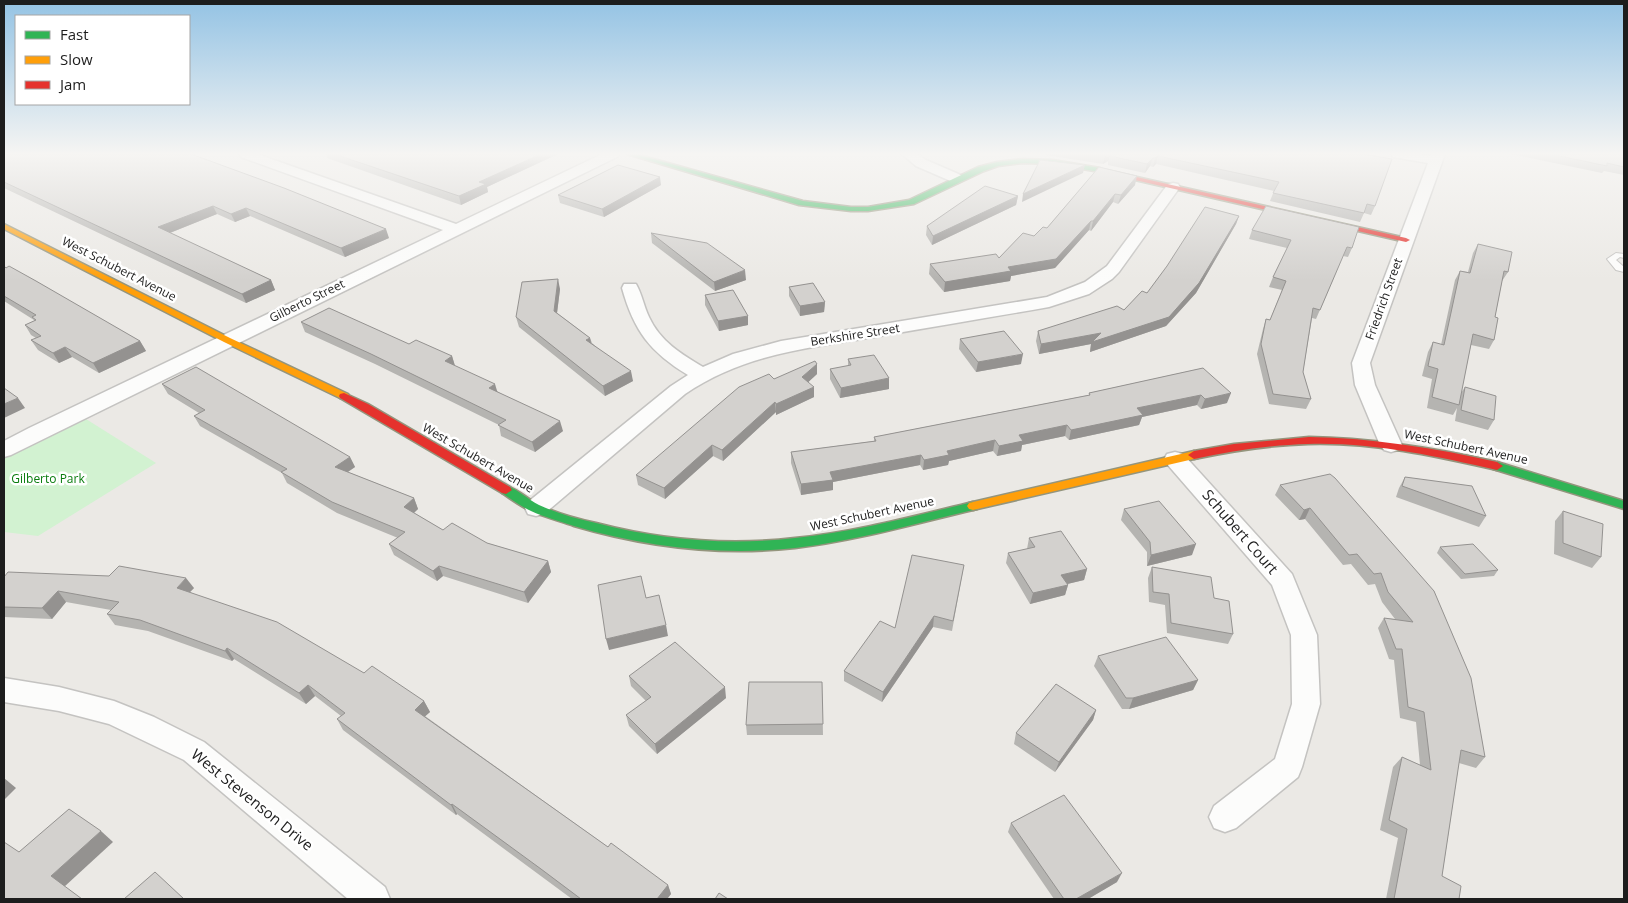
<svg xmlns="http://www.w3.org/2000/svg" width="1628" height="903" font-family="'Open Sans',sans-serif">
<rect width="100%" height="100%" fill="#ebe9e5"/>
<polygon fill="#d2f2d1" points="78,414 156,463 38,536 4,532 4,453"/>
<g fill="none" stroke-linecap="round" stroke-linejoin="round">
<defs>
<polygon id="lane" points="1616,253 1624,254 1624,258 1620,257 1616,260 1624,267 1624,272 1616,270 1607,259"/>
<g id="street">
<polygon points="239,154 257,154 456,224 602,154 619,154 617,157 11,455 4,457 4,441 29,428 443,230 241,157"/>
<polygon points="902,154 917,154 926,160 963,176 965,179 958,183 953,182 916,166"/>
<polygon points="1391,154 1417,154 1431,156 1432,154 1445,154 1370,363 1375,385 1402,445 1398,450 1391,452 1384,450 1380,445 1355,385 1352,363 1428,163 1393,157"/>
<path d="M1173,183L1178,184L1180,187L1119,272L1112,279L1089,294L1049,307C993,317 936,326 880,336C810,348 745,353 685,394L544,514L536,516L528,514L525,508L528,502L671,386L688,375C650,352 634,331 622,288L624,284H636C642,294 644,307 649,317C660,341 681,354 703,367L733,354L781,341L1047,297L1085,282L1107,266L1168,184Z"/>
<polygon points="1175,452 1183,454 1292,574 1317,635 1320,704 1302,767 1298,777 1236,828 1225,832 1214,828 1209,817 1214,806 1275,759 1292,704 1291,635 1272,585 1167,464 1164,459 1167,454"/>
<polygon points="4,678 59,687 114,701 154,717 204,742 385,887 390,899 348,899 184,760 109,724 59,711 4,702"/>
</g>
<g id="fast">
<polygon points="627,154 636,154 803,201 851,207 868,207 909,200 978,167 997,162 1023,159 1053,160 1100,168 1104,170 1100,172 1053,164 1023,163 998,166 984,171 914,204 868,211 851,211 799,205"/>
<polygon points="1497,462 1624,501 1624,509 1493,469 1491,466 1493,463"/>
<path d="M506,486C518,489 527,499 539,505C556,513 577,519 596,523C661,540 729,546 795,538C855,532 914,516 973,502L977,503L979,506L977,509L973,510C914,524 855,541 795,548C721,556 645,547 574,526C560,521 544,517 531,511C520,506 511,499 502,493L500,490Z"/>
</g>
<g id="slow">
<polygon points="4,224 230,338 348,394 349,396 348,398 340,398 224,342 4,229"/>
<polygon points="1194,451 1200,455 1198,458 973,510 969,509 967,506 969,503 973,502"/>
</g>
<g id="jam">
<polygon points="1097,168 1406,238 1410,240 1406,242 1100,172 1096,170"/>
<polygon points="344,393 368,404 510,487 512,490 506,494 502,493 340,398 339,396 340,394"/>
<path d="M1309,437C1373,438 1435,448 1497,462L1503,466L1497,470C1435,456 1372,442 1308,444C1269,445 1232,451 1194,459L1188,455L1194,451L1234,444Z"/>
</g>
</defs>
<use href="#lane" stroke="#c4c3c1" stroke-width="2"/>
<use href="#street" stroke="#c4c3c1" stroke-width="3"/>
<use href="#fast" stroke="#94957d" stroke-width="3"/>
<use href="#slow" stroke="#94957d" stroke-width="3"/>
<use href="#jam" stroke="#94957d" stroke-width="3"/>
<use href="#lane" fill="#fcfcfb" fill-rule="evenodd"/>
<use href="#street" fill="#fcfcfb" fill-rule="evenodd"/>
<use href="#fast" fill="#30b455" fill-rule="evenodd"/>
<use href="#slow" fill="#ff9f0a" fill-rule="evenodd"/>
<use href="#jam" fill="#e5322d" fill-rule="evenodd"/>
</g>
<g fill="#b5b4b1">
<polygon points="4,154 389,238 345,257 250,216 235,222 217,214 170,233 271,280 275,290 246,303 4,188"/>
<polygon points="326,154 558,154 487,187 488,192 461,205 327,158"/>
<polygon points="1046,154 1363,154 1375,206 1371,215 1364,213 1360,222 1270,201 1274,191 1156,164 1153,167 1150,166 1145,173 1108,165 1108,161 1103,164 1045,155"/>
<polygon points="1511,154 1624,154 1624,175 1604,171 1602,173"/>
<polygon points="1099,167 1135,185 1118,204 1113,202 1091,231 1089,230 1055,268 1011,276 1010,281 944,292 929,274 930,264 999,258 1034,236 1047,228"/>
<polygon points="661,185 604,217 560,203 558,195"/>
<polygon points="1018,196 1016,205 932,245 926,235 927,226"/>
<polygon points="1239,216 1236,224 1196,293 1166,326 1090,352 1091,344 1039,354 1036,341 1038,331 1124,310 1147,293"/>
<polygon points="1252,230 1352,248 1348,257 1343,256 1316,319 1312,318 1303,372 1311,399 1306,409 1269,404 1257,354 1263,329 1266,319 1270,320 1282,290 1269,287 1273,277 1287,248 1249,239"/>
<polygon points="651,233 746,280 715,291 652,243"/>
<polygon points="1478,244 1508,272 1502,281 1495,317 1494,340 1489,349 1471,345 1461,393 1465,387 1494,420 1488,430 1455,421 1457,408 1453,415 1427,408 1432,379 1422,376 1428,352 1433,342 1441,345 1455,280 1460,271 1468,272 1473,253"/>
<polygon points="4,266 140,341 146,351 99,373 72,357 59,363 38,350 31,340 36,338 31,335 25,325 34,321 34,320 4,301"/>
<polygon points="789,287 825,302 824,312 800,316 789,296"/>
<polygon points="560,289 557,313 590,338 592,343 633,381 605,396 519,327 516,317"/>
<polygon points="705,295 748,325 719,331 705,305"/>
<polygon points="301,322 409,344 452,356 455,366 563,431 535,452 501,436 499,425 375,364 305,332"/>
<polygon points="960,339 1021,364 976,372 959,349"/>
<polygon points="848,359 889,389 840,398 830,379 830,369 848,366"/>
<polygon points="817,364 817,374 808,382 814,397 776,415 776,412 723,461 713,456 665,499 638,485 636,475 774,379"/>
<polygon points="1203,368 1227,403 1201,409 1197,405 1142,417 1139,425 1069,440 1065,436 1022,445 1021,451 997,456 993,451 949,461 948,465 923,470 920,465 833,482 833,490 801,495 791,463 791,452 874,441 874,437 1089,395 1089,393"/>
<polygon points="162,384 350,457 355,467 348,472 414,498 418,509 414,513 443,530 548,561 551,572 528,603 443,576 437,581 394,555 389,544 398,538 337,513 287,483 282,473 200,426 194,416 199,413 168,394"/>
<polygon points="1405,477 1486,516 1479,527 1396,497 1399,488"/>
<polygon points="1280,485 1434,591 1485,757 1476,768 1459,763 1442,876 1459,899 1386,899 1398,838 1380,830 1393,767 1402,757 1420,765 1416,722 1400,718 1394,660 1389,659 1378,628 1384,618 1395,619 1382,602 1375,584 1368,585 1351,564 1343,565 1305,519 1299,520 1275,495"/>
<polygon points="1124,509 1192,555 1147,566 1147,552 1121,520"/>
<polygon points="1563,511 1601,557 1592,568 1554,554 1555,521"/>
<polygon points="1029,538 1087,569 1084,580 1067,584 1068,585 1065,595 1030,604 1006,563 1008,553 1027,549"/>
<polygon points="1440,547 1498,570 1494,576 1461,579 1437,553"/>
<polygon points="964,565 952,631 933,627 882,702 844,681 844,671 895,628"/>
<polygon points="1152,567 1214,598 1233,634 1228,644 1167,633 1165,605 1149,602 1148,578"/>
<polygon points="109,576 194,588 190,592 424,701 430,712 425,716 608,847 668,885 671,894 667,899 572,899 457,814 456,815 343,730 337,719 341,716 315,696 306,704 234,659 232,661 148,631 115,625 107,614 111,610 66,602 52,619 4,617 4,577"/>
<polygon points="1098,656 1198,680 1193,690 1129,709 1122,709 1094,666"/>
<polygon points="629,676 726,698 657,754 629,726 626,715 646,701 631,686"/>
<polygon points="822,682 823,735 747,735 746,725"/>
<polygon points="1096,710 1093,720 1055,772 1014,744 1016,733"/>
<polygon points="1011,823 1117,882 1088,899 1054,899 1008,832"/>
</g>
<g fill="#949290">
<polygon points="541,154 558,154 487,187 488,192 461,205 459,196 479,182"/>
<polygon points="1108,154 1114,154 1110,156 1108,161 1103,164 1105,155"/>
<polygon points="1158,156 1156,164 1153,167 1155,158"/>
<polygon points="1153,158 1150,166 1145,173 1147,164"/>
<polygon points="1085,165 1083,173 1022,202 1023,194"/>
<polygon points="1137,176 1135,185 1118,204 1121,195"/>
<polygon points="660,177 661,185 604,217 602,209"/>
<polygon points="1115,194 1113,202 1091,231 1093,221"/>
<polygon points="1018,196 1016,205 932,245 933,236"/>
<polygon points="213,206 217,214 162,236 158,227"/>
<polygon points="246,208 250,216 235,222 231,214"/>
<polygon points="1239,216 1236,224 1196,293 1166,326 1090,352 1091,344 1039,354 1041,344 1101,333"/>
<polygon points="1091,221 1089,230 1055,268 1011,276 1010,281 944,292 945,282 1008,267"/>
<polygon points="386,229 389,238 345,257 341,248"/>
<polygon points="745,270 746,280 715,291 714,282"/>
<polygon points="558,279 560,289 556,321 554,311"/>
<polygon points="271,280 275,290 246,303 242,294"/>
<polygon points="825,302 824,312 800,316 800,306"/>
<polygon points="748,316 748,325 719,331 718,321"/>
<polygon points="590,338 592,347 586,340"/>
<polygon points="140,341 146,351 99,373 93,363"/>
<polygon points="65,347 72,357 59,363 53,353"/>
<polygon points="1023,354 1021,364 976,372 978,362"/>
<polygon points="452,356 455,366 445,361"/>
<polygon points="817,364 817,374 802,388 802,377"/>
<polygon points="631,371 633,381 605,396 603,386"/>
<polygon points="889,378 889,389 840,398 841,388"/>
<polygon points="495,384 498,394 489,388"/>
<polygon points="814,387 814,397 776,415 776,404"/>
<polygon points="1231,393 1227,403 1201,409 1205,399"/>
<polygon points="1201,395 1197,405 1142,417 1139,425 1069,440 1071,430 1137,408"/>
<polygon points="18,398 25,408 4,418 4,404"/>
<polygon points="775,402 776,412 723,461 722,450"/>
<polygon points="560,421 563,431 535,452 532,442"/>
<polygon points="1067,425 1065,436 1022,445 1021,451 997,456 999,446 1019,435"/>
<polygon points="995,440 993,451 949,461 948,465 923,470 924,460 947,451"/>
<polygon points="712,445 713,456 665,499 664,488"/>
<polygon points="921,455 920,465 833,482 833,490 801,495 801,484 830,472"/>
<polygon points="350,457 355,467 340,477 335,467"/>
<polygon points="414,498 418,509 408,518 404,507"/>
<polygon points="1310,508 1305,519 1299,520 1304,510"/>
<polygon points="1196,544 1192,555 1147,566 1151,555"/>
<polygon points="548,561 551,572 528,603 524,592"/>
<polygon points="439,566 443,576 437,581 433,571"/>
<polygon points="1087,569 1084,580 1059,586 1061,575"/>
<polygon points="186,578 194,588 184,598 177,588"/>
<polygon points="1068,585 1065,595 1030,604 1033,593"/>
<polygon points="58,591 66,602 52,619 42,608"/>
<polygon points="934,616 933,627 882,702 883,692"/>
<polygon points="666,625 668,636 609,650 606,639"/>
<polygon points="227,648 234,659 232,661 225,651"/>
<polygon points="1198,680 1193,690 1129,709 1133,698"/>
<polygon points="308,685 315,696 306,704 299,693"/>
<polygon points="725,687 726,698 657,754 655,744"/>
<polygon points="424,701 430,712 421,720 415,710"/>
<polygon points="1096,710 1093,720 1055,772 1059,762"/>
<polygon points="4,778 16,788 4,800"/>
<polygon points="452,804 457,814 456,815 451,805"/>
<polygon points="101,831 113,842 64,887 51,876"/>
<polygon points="1122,873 1117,882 1088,899 1076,899"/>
<polygon points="668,885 671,894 667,899 657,899"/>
</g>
<g fill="#d3d1ce" stroke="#949290">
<polygon points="4,154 191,154 284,188 386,229 341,248 246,208 231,214 213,206 158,227 271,280 242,294 4,182"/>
<polygon points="334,154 541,154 479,182 486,184 459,196"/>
<polygon points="1094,154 1108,154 1105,155"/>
<polygon points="1112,154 1363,154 1392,159 1375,206 1367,204 1364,213 1273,193 1279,182 1158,156 1155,158 1153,158 1147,164 1110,156"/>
<polygon points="1550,154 1624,154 1624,167 1607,163 1607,166"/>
<polygon points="1040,160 1085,165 1023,194"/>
<polygon points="618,165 660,177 602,209 558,195"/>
<polygon points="1099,167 1137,176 1121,195 1115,194 1093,221 1091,221 1056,259 1008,267 1011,271 945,282 930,264 996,254 999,258 1023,233 1034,236 1043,227 1047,228"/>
<polygon points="985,186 1018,196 933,236 927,226"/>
<polygon points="1266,206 1359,227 1352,248 1347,247 1320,310 1313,308 1303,372 1311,399 1273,394 1261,344 1266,319 1270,320 1286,281 1273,277 1291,240 1252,230"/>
<polygon points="1205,207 1239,216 1199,283 1169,317 1092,342 1101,333 1041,344 1038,331 1117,306 1124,310 1142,291 1147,293 1167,266"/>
<polygon points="651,233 707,243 745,270 714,282"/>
<polygon points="1478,244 1512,252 1508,272 1504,271 1495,317 1498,318 1494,340 1473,334 1459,405 1432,397 1438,369 1428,366 1433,342 1444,345 1460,271 1470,273"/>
<polygon points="4,266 6,268 9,266 36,281 140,341 93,363 65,347 53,353 31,340 41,336 25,325 36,320 32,317 36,315 4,296"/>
<polygon points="558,279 554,311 590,338 586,340 631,371 603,386 516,317 522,282"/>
<polygon points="813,283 825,302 800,306 789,287"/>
<polygon points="733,290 748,316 718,321 705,295"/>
<polygon points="329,308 409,344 416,340 452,356 445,361 495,384 489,388 560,421 532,442 498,425 506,420 371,354 301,322"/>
<polygon points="1004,331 1023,354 978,362 960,339"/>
<polygon points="874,355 889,378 841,388 830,369 851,365 848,359"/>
<polygon points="815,361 817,364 802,377 814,387 776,404 775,402 722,450 712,445 664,488 636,475 739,387 769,374 774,379"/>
<polygon points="196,367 350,457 335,467 414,498 404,507 443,530 452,523 487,543 548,561 524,592 439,566 433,571 389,544 405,532 332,502 281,472 287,469 194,416 205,410 162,384"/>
<polygon points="1203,368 1231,393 1205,399 1201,395 1137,408 1143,415 1071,430 1067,425 1019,435 1023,441 999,446 995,440 947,451 949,455 924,460 921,455 830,472 833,480 801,484 791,452 876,441 874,437 1090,395 1089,393"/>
<polygon points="1465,387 1496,396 1494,420 1461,410"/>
<polygon points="4,388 18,398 4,404"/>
<polygon points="1330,474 1335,478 1434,591 1471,678 1485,757 1461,750 1442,876 1461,886 1459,899 1394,899 1407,829 1389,820 1402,757 1431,770 1424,712 1408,707 1402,649 1396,649 1384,618 1413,622 1388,592 1381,573 1374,574 1357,554 1349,555 1310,508 1304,510 1280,485"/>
<polygon points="1405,477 1472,486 1486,516 1402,486"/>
<polygon points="1159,501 1196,544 1151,555 1150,542 1124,509"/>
<polygon points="1563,511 1603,524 1601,557 1563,543"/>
<polygon points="1061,531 1087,569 1061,575 1068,585 1033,593 1008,553 1035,547 1029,538"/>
<polygon points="1473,544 1498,570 1465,574 1440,547"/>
<polygon points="912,555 964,565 953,621 934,616 883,692 844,671 880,621 895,628"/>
<polygon points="119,566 186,578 177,588 277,622 364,673 372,666 424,701 415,710 608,847 611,843 668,885 657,899 581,899 541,869 452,804 451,805 337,719 345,713 308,685 299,693 227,648 225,651 140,620 107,614 119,602 58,591 42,608 4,607 4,577 8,572 109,576"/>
<polygon points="1152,567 1211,577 1214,598 1229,601 1233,634 1171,623 1169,594 1153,592"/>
<polygon points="641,576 646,598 659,595 666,625 606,639 598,585"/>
<polygon points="1166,637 1198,680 1133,698 1126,698 1098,656"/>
<polygon points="675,642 725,687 655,744 626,715 651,697 629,676"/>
<polygon points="749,682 822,682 823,724 746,725"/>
<polygon points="1056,684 1096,710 1059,762 1016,733"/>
<polygon points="1064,795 1122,873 1076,899 1064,899 1011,823"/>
<polygon points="69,809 101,831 51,876 82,899 4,899 4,842 19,852"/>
<polygon points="155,872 184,899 124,899"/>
<polygon points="719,893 728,899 715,899"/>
</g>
<linearGradient id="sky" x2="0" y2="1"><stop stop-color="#94c3e4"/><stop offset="0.55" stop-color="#f6f5f3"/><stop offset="1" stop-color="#f6f5f3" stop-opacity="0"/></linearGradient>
<rect width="1628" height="280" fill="url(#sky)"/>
<g text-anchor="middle" stroke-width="5" stroke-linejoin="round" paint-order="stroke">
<g font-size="12" fill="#1d1d1d" stroke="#fff">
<text transform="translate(119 269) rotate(27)" y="4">West Schubert Avenue</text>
<text transform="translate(1384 299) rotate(-70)" y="4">Friedrich Street</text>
<text transform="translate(307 301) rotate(-26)" y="4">Gilberto Street</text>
<text transform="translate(855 335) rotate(-9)" y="4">Berkshire Street</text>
<text transform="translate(1466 447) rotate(12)" y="4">West Schubert Avenue</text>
<text transform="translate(478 458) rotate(30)" y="4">West Schubert Avenue</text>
<text transform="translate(872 514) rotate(-12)" y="4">West Schubert Avenue</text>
</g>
<g font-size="12" fill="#097c0e" stroke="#fff">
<text x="48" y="483">Gilberto Park</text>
</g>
<g font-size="15" fill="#1d1d1d" stroke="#fff">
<text transform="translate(1240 532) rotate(49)" y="5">Schubert Court</text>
<text transform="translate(252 800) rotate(39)" y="5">West Stevenson Drive</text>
</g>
</g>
<rect width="1628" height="903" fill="none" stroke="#1d1d1d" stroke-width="10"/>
<rect x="15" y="15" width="175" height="90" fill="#ffffff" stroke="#a5a5a5"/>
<rect x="25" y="31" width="25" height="8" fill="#30b455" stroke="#a5a5a5"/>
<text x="60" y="40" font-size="15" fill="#1d1d1d">Fast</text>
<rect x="25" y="56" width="25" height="8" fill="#ff9f0a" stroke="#a5a5a5"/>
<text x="60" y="65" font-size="15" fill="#1d1d1d">Slow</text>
<rect x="25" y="81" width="25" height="8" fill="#e5322d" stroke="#a5a5a5"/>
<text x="60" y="90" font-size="15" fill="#1d1d1d">Jam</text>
</svg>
